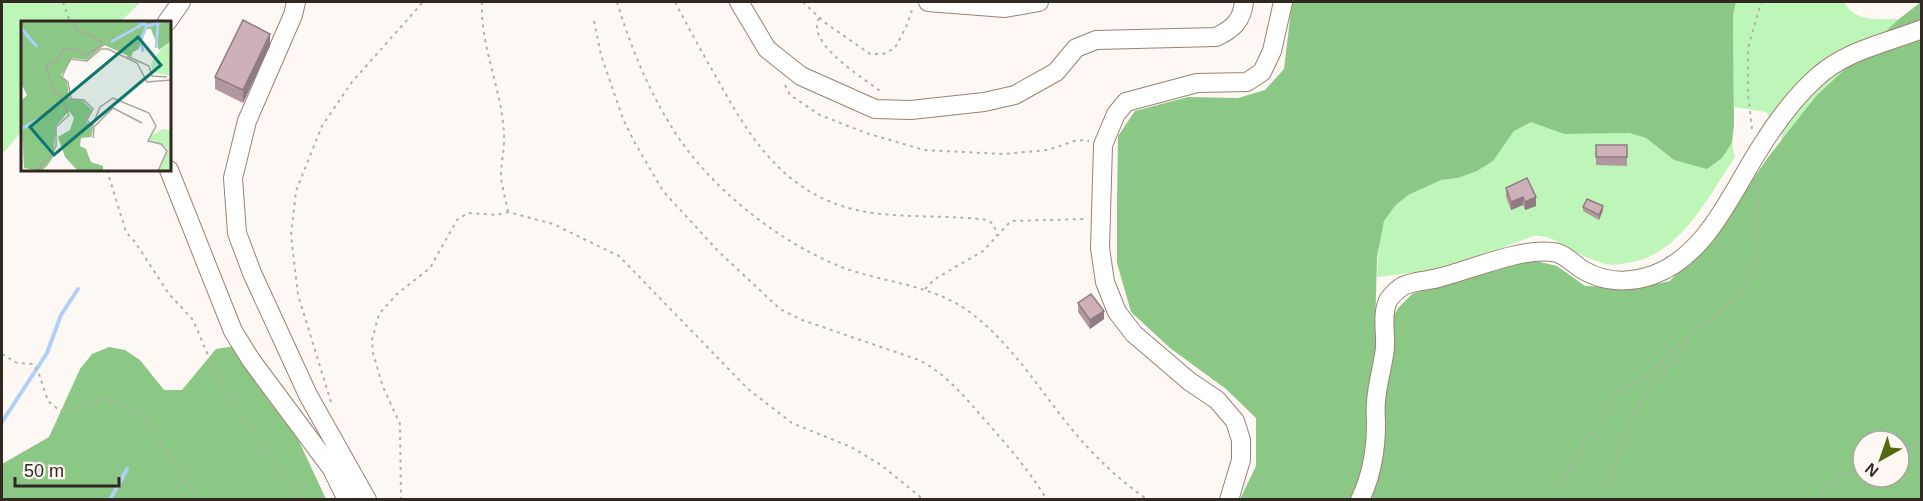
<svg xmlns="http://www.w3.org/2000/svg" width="1923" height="501" font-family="Arial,sans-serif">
<rect width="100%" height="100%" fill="#fdf8f4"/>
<g fill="#bef6b9">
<polygon points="2,2 141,2 120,22 22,22 22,131 5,151 2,152"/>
<path d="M1736,2H1844C1856,23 1878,19 1899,19L1816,96L1781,141L1782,131L1766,112L1734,107L1733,15Z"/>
<path d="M1531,121L1564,134L1628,133L1646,138L1674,160L1722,158L1732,143L1735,157C1708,197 1680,256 1627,263C1620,264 1612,266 1605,264C1595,260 1584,257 1575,252C1558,244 1554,235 1533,236L1446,269L1377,277L1379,240L1384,221L1395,206L1408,195L1424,187L1441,180L1458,178L1477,171L1493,161L1514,131Z"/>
</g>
<g fill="#8bc886" fill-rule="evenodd">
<path d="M1292,2H1736L1733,15L1734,125L1732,143L1722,158L1707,169L1674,160L1646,138L1629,133L1564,134L1531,122L1514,131L1493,161L1477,171L1458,178L1441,180L1408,195L1395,206L1384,221L1377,257L1375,332L1390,323L1398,308L1412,294L1527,259L1557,266L1585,286L1639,288L1670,281L1702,243L1720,227L1769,156L1816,96L1899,19L1921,2V499H1240L1256,466V418L1226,389L1170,348L1131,312L1117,263V202L1118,136L1135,111L1188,97L1238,98L1265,90L1284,69ZM1863,441H1899V477H1863Z"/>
<polygon points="248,344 270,379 326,499 2,500 2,464 49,437 80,369 92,354 109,347 125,350 140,360 164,390 182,390 216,349"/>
</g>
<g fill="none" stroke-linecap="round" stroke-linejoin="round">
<g stroke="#afd0f8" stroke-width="4">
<polyline points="2,422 47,353 61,315 78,289"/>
<polyline points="110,500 127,469"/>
</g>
<defs>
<g id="minor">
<polyline points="296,2 293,15 247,121 233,178 237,233 252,273 308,395 367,500"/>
<path d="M739,2L767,49L801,76L875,109L911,110L984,102L1015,95L1056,72L1076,48L1096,40L1216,37C1233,29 1242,21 1244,2"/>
<polyline points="928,2 1005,8 1039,2"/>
<polyline points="167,22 181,2"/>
<polyline points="169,170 233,331 251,360 332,469 347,500"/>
<polyline points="1229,500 1241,460 1241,440 1235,421 1217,400 1189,381 1134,334 1117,312 1105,282 1100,248 1103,145 1116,114 1126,102 1197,83 1247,82 1262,72 1272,51 1283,2"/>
<path d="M1360,500C1371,477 1376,450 1376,424C1376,417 1375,409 1376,402C1377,384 1383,366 1385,348C1386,333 1381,313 1389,299C1392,295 1398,289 1403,286C1413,281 1427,281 1438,278C1471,270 1519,248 1552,252C1565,253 1573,264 1583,270C1605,283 1630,283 1653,275C1708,255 1732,191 1762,145C1777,121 1795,97 1816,78C1846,50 1884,44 1922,29"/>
</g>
</defs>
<use href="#minor" stroke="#998273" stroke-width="20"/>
<g stroke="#b5afaa" stroke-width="2" stroke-dasharray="3 4.5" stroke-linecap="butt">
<polyline points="63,2 70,22"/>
<path d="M482,2C480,47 502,89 504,134C505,148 501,162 501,176C502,188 506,200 508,212"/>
<path d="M617,2C630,45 647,87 671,126C707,186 779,243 844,268C886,283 934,285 971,313C1021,351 1050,409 1093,453C1110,471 1128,486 1148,500"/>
<path d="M675,2C689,29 704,56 719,82C755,148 793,202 873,213C911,218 950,215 988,220L994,225L997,236"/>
<polyline points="803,2 824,22 870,54 883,54 895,48 907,25 913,7"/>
<path d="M819,18C818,21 816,24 817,27C817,50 866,80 883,93"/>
<path d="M594,21L601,55L623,119L635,143L663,191L718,251L780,309L802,320L919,360C946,374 964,396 984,419C1007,445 1029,470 1047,500"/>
<polyline points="785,85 790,95 820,115 866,133 924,150 1003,154 1048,150 1077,140 1089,141"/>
<polyline points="1752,129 1748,94 1748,48 1761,2"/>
<polyline points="107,170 126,232 135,242 169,294 193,320 217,376 273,463 302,500"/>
<polyline points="925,289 935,279 983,251 1011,221 1084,219"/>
<path d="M2,354L17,363L33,364L38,371L48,401L60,411L82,407L103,398C126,407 148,414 157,438L193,492L202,500"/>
<polyline points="331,402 298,295 291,235 296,191 322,126 352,82 423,2"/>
<polyline points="1899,465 1922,438"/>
<polyline points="401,500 400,424 383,387 373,353 372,340 379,314 397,294 430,268 457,220 468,213 497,215 508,212 553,224 619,256 748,389 792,423 851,447 881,465 924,500"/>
<polyline points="1554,500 1587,438 1603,419 1611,401 1620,392 1653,372 1674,349 1686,339"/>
<path d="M1603,500L1627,431L1642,400L1686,347L1687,338C1706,321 1732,307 1746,286C1764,256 1758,213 1759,180"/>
<path d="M1819,500C1831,478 1838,471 1863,473"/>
</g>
<use href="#minor" stroke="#fff" stroke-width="18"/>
</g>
<g fill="#b1979f">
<polygon points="270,46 243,103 215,89 215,77"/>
<polygon points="1596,145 1627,145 1627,166 1596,165"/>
<polygon points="1527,178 1536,206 1525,210 1523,205 1511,210 1506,197 1506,188"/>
<polygon points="1583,207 1603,210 1599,220 1583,211"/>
<polygon points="1078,303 1104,319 1090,329 1078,312"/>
</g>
<g fill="#907b82">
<polygon points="270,34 270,46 243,103 243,90"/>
<polygon points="1523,197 1523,205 1511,210 1511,202"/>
<polygon points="1536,197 1536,206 1525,210 1525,202"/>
<polygon points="1603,206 1603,210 1599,220 1599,215"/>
<polygon points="1104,311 1104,319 1090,329 1090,320"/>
</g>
<g fill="#ceb0b9" stroke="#907b82" stroke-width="1.5">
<polygon points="243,20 270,34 243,90 215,77"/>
<rect x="1596" y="145" width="31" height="12"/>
<polygon points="1527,178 1536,197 1525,202 1523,197 1511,202 1506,188"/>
<polygon points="1587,199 1603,206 1599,215 1583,207"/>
<polygon points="1091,294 1104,311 1090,320 1078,303"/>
</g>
<g transform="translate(21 21)">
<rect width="150" height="150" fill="#fdf8f4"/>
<path d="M148,21L150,55L133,52L130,44L133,36ZM142,108L150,109V150H138L147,127L129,120L128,116Z" fill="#bef6b9"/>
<path d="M0,0H150V20L138,29L130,8H123L118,28L112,31L110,36L83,24L66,39L52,37L40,54L46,61L48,77L62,80L71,89L65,100L72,108L70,116L60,117L59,125L65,128L70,141L82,145V150H57L44,136L37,116L49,109L53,97L48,90L35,105L32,136L26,145L20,150L3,147L0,80L6,74L0,62Z" fill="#8bc886"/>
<path fill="none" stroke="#afd0f8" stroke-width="3" d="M116,0L128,5L142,0M0,7L16,26M90,21L122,3M135,27L137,2M122,31L120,19L126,4M0,108L18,98"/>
<path fill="none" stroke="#aba5a0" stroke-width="1.5" d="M52,0L57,9L82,21M106,35L128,45L131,55L146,56M71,106L79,86L92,77L128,92L135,105L127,120L140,123L146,130L137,150M72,107L92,87L121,102M72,117L73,108L66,99L72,88L63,79L50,78L47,61L41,56L49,38L66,40L80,28H87L116,42L126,61L150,59M14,150L30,135L35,125V106L48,94L39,74L33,71L25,45L38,38L42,28H56L64,34L84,23"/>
<path fill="#0f766e" fill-opacity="0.15" stroke="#0f766e" stroke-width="3" d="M117,16L140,44L33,134L9,106Z"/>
<rect width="150" height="150" fill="none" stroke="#312822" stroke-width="3"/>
</g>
<rect width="1923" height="501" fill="none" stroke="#312822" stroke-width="6"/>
<g transform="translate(1881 459) rotate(220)"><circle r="28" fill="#fdf8f4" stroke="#aba5a0" stroke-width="1.5"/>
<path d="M0-4.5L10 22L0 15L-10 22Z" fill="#576812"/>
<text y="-9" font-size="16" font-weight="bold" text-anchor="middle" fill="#312822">N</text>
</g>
<path d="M15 477v9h104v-9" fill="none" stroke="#312822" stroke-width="3"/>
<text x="24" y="477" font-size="18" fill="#312822" stroke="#fdf8f4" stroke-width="4.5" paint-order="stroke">50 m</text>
</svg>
